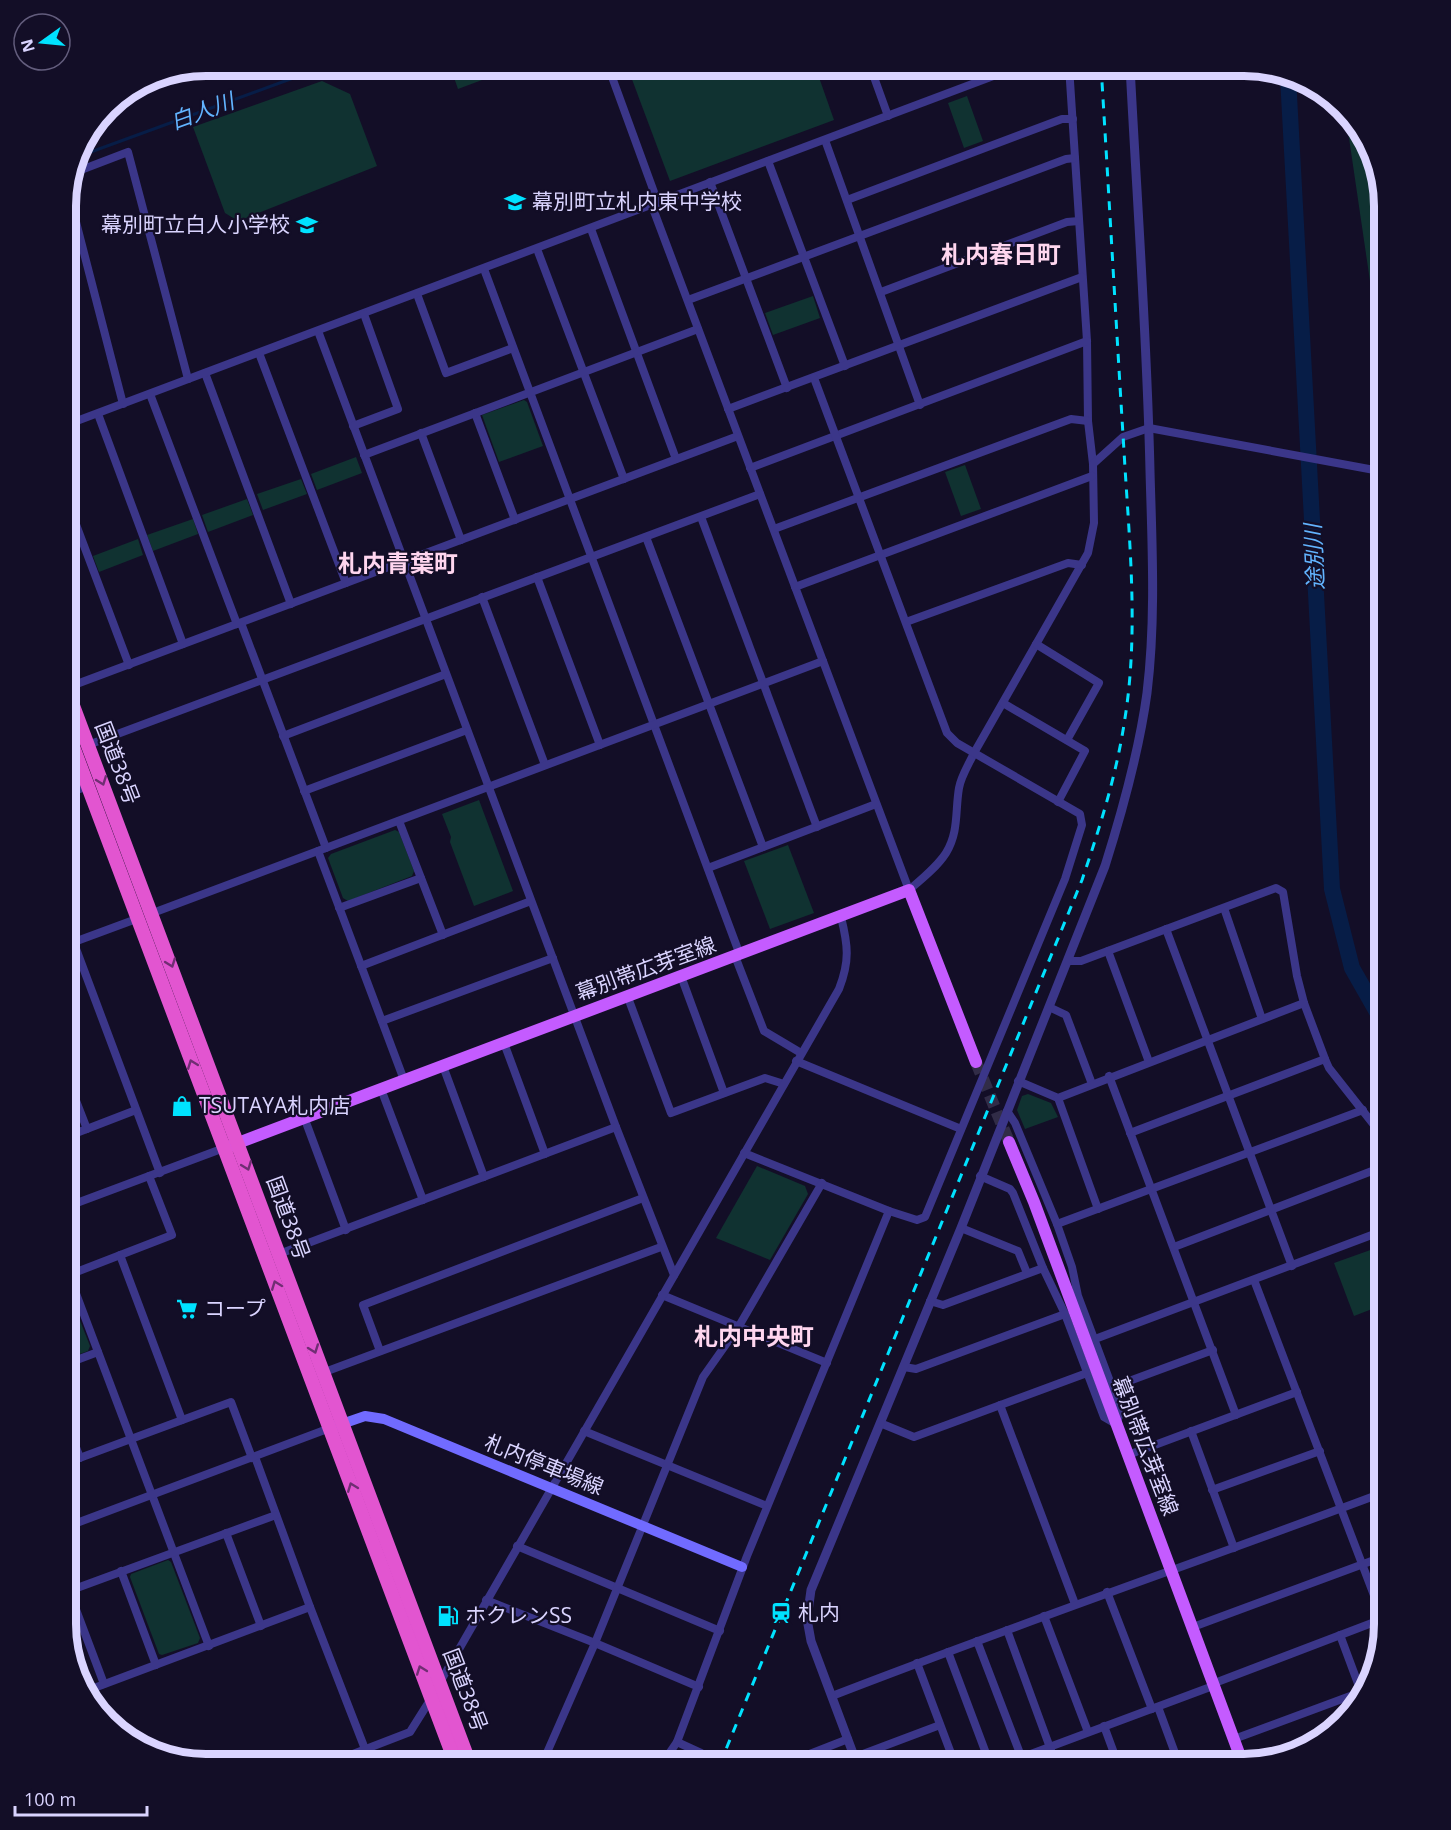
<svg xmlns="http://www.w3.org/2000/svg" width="1451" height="1830" font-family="'Open Sans','Noto Sans JP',sans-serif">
<rect width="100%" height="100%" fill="#130e27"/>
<g fill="#103231">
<polygon points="450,66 519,66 458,89"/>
<polygon points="627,66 815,66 834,120 670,181"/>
<polygon points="322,81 350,94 377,166 238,221 225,213 193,127"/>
<polygon points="967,96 983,141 964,148 948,103"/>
<polygon points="1341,109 1362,129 1385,206 1385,285 1371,288 1349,138"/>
<polygon points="813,296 820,318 773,335 765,313"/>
<polygon points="524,400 527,402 543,446 499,462 482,415"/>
<polygon points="356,457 362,473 317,490 311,474"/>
<polygon points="965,465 981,509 961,516 945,472"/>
<polygon points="301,479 307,494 263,510 257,494"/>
<polygon points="247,499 253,515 208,532 202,515"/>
<polygon points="193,519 198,534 153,551 147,535"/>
<polygon points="138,539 143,555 99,572 93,556"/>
<polygon points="479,800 513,891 474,906 450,842 451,837 442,814"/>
<polygon points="395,830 399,832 414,871 412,876 348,901 343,898 328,858 331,854"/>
<polygon points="788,845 814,913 770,929 744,861"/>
<polygon points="1028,1094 1051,1103 1058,1117 1025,1129 1017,1110 1022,1096"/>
<polygon points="757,1166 805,1186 808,1194 770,1260 716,1238"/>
<polygon points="1376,1248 1385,1272 1385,1304 1354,1316 1334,1263"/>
<polygon points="66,1285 90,1346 88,1351 66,1359"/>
<polygon points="168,1560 171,1562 200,1638 198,1643 162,1655 159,1654 130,1577 131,1574"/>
</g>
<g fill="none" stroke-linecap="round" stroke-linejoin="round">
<polyline stroke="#071d47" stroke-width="3" points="77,157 326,66"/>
<polyline stroke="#071d47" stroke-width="16" points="1288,77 1332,889 1352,968 1385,1026"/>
<polyline stroke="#312c47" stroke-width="12" stroke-dasharray="12 6" stroke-linecap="butt" points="976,1062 1009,1142"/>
<g stroke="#3b3689" stroke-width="8">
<polyline points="608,66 658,203"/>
<polyline points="870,66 888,116"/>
<polyline points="1069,66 1087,341 1088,421 1093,464"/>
<polyline points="825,140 920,405"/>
<polyline points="768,161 845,366"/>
<polyline points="73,173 128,152 188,379"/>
<polyline points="710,182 787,388"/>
<polyline points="68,191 123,404"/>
<polyline points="847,200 1062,119 1073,119"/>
<path d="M652,206L909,890C922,879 937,867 946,853C959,832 955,811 959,788C961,776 969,764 974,753L1088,553L1094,523L1093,464L1123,437L1149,428L1385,472"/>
<polyline points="591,229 676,459"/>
<polyline points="537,249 624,479"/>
<polyline points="484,269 740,955"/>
<polyline points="881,292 1067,222 1079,221"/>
<polyline points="417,294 446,373 513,348"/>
<polyline points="688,300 1066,159 1075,158"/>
<polyline points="318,331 616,1127 674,1275"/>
<polyline points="259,353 346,583"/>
<polyline points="205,373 291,604"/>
<polyline points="150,394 237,624"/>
<polyline points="728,409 1082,277"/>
<polyline points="475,413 515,520"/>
<polyline points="98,414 183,644"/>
<polyline points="66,425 1020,66"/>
<polyline points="353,426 398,409 364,314"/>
<polyline points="421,433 461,540"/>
<polyline points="364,455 698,329"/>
<polyline points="750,468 1087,341"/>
<polyline points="66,498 129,665"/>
<polyline points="701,517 817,827"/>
<polyline points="774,529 1071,419 1088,421"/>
<polyline points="646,537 763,847"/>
<polyline points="537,577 600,745"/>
<polyline points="795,587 1092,476"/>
<polyline points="482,597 545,765"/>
<polyline points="906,622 1068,563 1082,565"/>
<polyline points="241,623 326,848"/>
<polyline points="1036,644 1099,683 1067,740"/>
<polyline points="66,688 738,436"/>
<polyline points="1003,703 1085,751 1058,802"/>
<polyline points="283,736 446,674"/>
<polyline points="88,745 760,494"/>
<polyline points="304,791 467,730"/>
<polyline points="66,794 88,786"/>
<polyline points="399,821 443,935"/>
<polyline points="318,851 404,1080"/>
<polyline points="708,868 876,804"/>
<polyline points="339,908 421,878"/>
<polyline points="1224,908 1262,1019"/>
<polyline points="150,914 823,661"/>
<polyline points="66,922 160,1173"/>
<polyline points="1166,929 1292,1266"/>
<polyline points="66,945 139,918"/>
<polyline points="1108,951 1149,1062"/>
<polyline points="735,956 764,1031 801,1053"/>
<polyline points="1068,961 1081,961 1276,888 1283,892 1297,976 1304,1003 1325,1059 1329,1068 1385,1139"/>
<polyline points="361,966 531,901"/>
<polyline points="681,976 724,1093"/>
<polyline points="627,995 671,1113 765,1078 784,1084"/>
<polyline points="1049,1007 1066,1015 1092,1084"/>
<polyline points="382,1021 553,958"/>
<polyline points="504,1043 545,1154"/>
<polyline points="796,1061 961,1129"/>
<polyline points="443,1066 484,1177"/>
<polyline points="66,1075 87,1129"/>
<polyline points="1109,1076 1236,1415"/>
<polyline points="1018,1081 1058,1098 1304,1003"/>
<polyline points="381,1089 423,1200"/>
<polyline points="1058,1098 1098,1209"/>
<polyline points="304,1117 346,1230"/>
<polyline points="1130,1133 1325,1059"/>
<polyline points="66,1137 136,1110"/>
<polyline points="744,1153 889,1211 917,1220 925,1217 1065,879 1082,825 1080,814 957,743 947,733 814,378"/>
<polyline points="980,1176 1010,1189 1013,1193 1043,1268 1065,1314 1104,1417 1116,1424 1121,1411 1078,1296 1072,1267 1057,1224 1015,1123 1007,1111"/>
<polyline points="66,1207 224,1148"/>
<polyline points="1057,1224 1363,1110"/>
<polyline points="961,1228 1018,1251 1027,1273"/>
<polyline points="1174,1247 1385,1166"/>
<polyline points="279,1254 616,1127"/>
<polyline points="120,1255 182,1420"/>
<polyline points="66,1267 209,1646"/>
<polyline points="66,1276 172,1235 149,1176"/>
<polyline points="1254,1280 1383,1619"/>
<polyline points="662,1295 827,1363"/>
<polyline points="930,1301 943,1305 1043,1268"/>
<polyline points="1095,1339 1385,1230"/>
<polyline points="380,1351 363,1305 643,1198"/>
<polyline points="66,1364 98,1352"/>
<polyline points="904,1367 916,1369 1065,1314"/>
<polyline points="322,1373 661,1247"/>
<polyline points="1113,1387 1213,1350"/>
<polyline points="1000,1405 1075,1604"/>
<polyline points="66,1421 80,1458"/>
<polyline points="880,1423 914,1437 1087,1373"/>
<polyline points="584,1431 767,1506"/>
<polyline points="1191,1431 1234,1548"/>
<polyline points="1128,1455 1297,1392"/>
<polyline points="255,1457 310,1607 365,1749"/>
<polyline points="66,1463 231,1402 252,1458"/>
<polyline points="1212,1490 1320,1451"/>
<polyline points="66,1527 330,1428"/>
<polyline points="226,1533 261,1626"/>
<polyline points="517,1546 720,1631"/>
<polyline points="121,1571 156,1665"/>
<polyline points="69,1591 104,1684"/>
<polyline points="66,1592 276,1515"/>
<polyline points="1107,1592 1152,1709"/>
<polyline points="486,1600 595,1643 699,1687"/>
<polyline points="1044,1616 1088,1732"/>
<polyline points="1193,1627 1385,1556"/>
<polyline points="1007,1630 1056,1764"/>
<polyline points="1340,1635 1363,1697"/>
<polyline points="977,1641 1024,1764"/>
<polyline points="948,1652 990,1764"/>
<polyline points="917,1663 955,1764"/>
<path d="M439,1684L839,989C850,961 848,945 841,917"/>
<polyline points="1212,1684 1385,1618"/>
<polyline points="86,1691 310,1607"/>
<path d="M832,1696C1015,1625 1201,1561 1385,1492"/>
<polyline points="1158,1707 1179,1764"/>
<polyline points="1104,1726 1118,1764"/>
<polyline points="1234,1739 1361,1692"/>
<polyline points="677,1742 701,1753 696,1764"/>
<polyline points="855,1757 940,1725"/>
<polyline points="327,1764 410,1732 432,1697"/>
<polyline points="542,1764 595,1643 703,1377 739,1326 822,1183"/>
<polyline points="649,1764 666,1758 677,1742 747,1556 889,1211"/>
<polyline points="784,1764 848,1739"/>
<polyline points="1004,1764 1213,1686"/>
</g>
<path stroke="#3b3689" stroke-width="9" d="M857,1764L811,1641L807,1619L811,1590L961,1228L1105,866C1123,809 1139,752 1147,693C1156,619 1152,545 1150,471C1147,336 1137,201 1130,66"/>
<polyline stroke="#716bff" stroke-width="10" points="336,1426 365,1416 384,1419 742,1567"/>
<g stroke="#c45bff" stroke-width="12">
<polyline points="1009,1142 1034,1202 1243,1764"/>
<polyline points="230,1146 909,890 976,1062"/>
</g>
<g stroke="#e255d0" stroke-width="14">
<polyline points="66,687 470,1764"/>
<polyline points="66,728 456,1764"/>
</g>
<path stroke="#00e2ff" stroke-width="3" stroke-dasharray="9 8" stroke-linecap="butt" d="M720,1764L1082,880C1100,827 1117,773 1125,718C1139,630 1129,539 1124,451C1116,323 1109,195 1101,66"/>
</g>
<defs><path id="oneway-chevron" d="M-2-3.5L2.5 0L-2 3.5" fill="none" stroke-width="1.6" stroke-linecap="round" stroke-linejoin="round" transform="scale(1.5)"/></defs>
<g stroke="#702e73">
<use href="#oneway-chevron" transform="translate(102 781) rotate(69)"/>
<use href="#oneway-chevron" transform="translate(171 963) rotate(70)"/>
<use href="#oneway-chevron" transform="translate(192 1064) rotate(-111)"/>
<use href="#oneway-chevron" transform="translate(247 1166) rotate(69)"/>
<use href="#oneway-chevron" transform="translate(276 1285) rotate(-111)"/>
<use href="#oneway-chevron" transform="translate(314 1349) rotate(70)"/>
<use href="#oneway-chevron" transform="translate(352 1487) rotate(-111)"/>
<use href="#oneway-chevron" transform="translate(421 1670) rotate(-110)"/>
</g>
<defs>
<symbol id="school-bare" viewBox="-9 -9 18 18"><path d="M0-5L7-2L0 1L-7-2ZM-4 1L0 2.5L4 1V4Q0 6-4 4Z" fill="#00e2ff" stroke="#130e27" stroke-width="2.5" paint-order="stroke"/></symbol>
<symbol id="shop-bare" viewBox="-9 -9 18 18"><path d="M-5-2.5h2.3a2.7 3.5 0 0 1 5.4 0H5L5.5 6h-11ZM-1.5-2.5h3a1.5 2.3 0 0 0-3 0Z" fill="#00e2ff" stroke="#130e27" stroke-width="2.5" paint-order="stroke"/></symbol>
<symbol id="supermarket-bare" viewBox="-9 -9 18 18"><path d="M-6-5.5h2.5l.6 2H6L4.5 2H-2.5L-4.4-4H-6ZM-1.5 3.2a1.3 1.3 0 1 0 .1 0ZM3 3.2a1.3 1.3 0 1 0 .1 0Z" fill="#00e2ff" stroke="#130e27" stroke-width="2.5" paint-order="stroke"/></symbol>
<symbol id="station-bare" viewBox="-9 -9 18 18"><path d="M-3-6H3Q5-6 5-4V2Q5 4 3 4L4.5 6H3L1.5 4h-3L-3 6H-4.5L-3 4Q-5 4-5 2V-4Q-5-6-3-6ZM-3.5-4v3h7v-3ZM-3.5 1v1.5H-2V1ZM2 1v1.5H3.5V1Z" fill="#00e2ff" stroke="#130e27" stroke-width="2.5" paint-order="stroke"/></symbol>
<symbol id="fuel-bare" viewBox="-9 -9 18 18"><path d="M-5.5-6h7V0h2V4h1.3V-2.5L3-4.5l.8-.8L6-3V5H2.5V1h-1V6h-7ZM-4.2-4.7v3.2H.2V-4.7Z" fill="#00e2ff" stroke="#130e27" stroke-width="2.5" paint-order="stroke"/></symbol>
</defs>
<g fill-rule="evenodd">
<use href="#school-bare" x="500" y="187" width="30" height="30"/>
<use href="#school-bare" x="292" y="210" width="30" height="30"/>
<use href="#shop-bare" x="167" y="1091" width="30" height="30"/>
<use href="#supermarket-bare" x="172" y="1294" width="30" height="30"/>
<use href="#station-bare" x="766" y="1598" width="30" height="30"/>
<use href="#fuel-bare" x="433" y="1601" width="30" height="30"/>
</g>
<g text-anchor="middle" stroke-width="4.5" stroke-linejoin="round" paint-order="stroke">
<g font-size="21" fill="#dad4ff" stroke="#130e27" text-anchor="start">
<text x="532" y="209">幕別町立札内東中学校</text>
<text x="290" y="232" text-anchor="end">幕別町立白人小学校</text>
<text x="199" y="1113">TSUTAYA札内店</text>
<text x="204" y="1316">コープ</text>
<text x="798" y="1620">札内</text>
<text x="465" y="1623">ホクレンSS</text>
</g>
<g font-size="21" fill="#dad4ff" stroke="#130e27">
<text transform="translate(117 763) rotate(69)" y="7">国道38号</text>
<text transform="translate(646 969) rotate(-20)" y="7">幕別帯広芽室線</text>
<text transform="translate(288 1218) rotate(70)" y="7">国道38号</text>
<text transform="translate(1145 1446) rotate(69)" y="7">幕別帯広芽室線</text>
<text transform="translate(544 1465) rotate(22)" y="7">札内停車場線</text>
<text transform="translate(465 1690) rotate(69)" y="7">国道38号</text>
</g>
<g font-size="22" font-style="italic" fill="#62b4ff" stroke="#130e27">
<text transform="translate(202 111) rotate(-20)" y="8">白人川</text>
<text transform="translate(1314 557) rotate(-93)" y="8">途別川</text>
</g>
<g font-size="24" font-weight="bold" fill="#ffd6ef" stroke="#130e27">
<text x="1001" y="263">札内春日町</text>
<text x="398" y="572">札内青葉町</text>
<text x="754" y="1345">札内中央町</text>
</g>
</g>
<path d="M0 0H1451V1830H0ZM206 76H1244A130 130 0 0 1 1374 206V1624A130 130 0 0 1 1244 1754H206A130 130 0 0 1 76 1624V206A130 130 0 0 1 206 76Z" fill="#130e27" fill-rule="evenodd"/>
<path fill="none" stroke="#dad4ff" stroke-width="8" d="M206 76H1244A130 130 0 0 1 1374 206V1624A130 130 0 0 1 1244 1754H206A130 130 0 0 1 76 1624V206A130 130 0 0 1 206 76Z"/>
<g transform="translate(42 42) rotate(255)"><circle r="28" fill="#130e27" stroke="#635d7d" stroke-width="1.5"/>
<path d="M0-4.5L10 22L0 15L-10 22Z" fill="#00e2ff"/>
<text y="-9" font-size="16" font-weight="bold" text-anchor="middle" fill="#dad4ff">N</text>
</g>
<path d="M15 1806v9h132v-9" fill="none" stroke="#dad4ff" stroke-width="3"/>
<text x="24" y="1806" font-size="18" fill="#dad4ff" stroke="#130e27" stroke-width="4.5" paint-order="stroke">100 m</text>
</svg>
